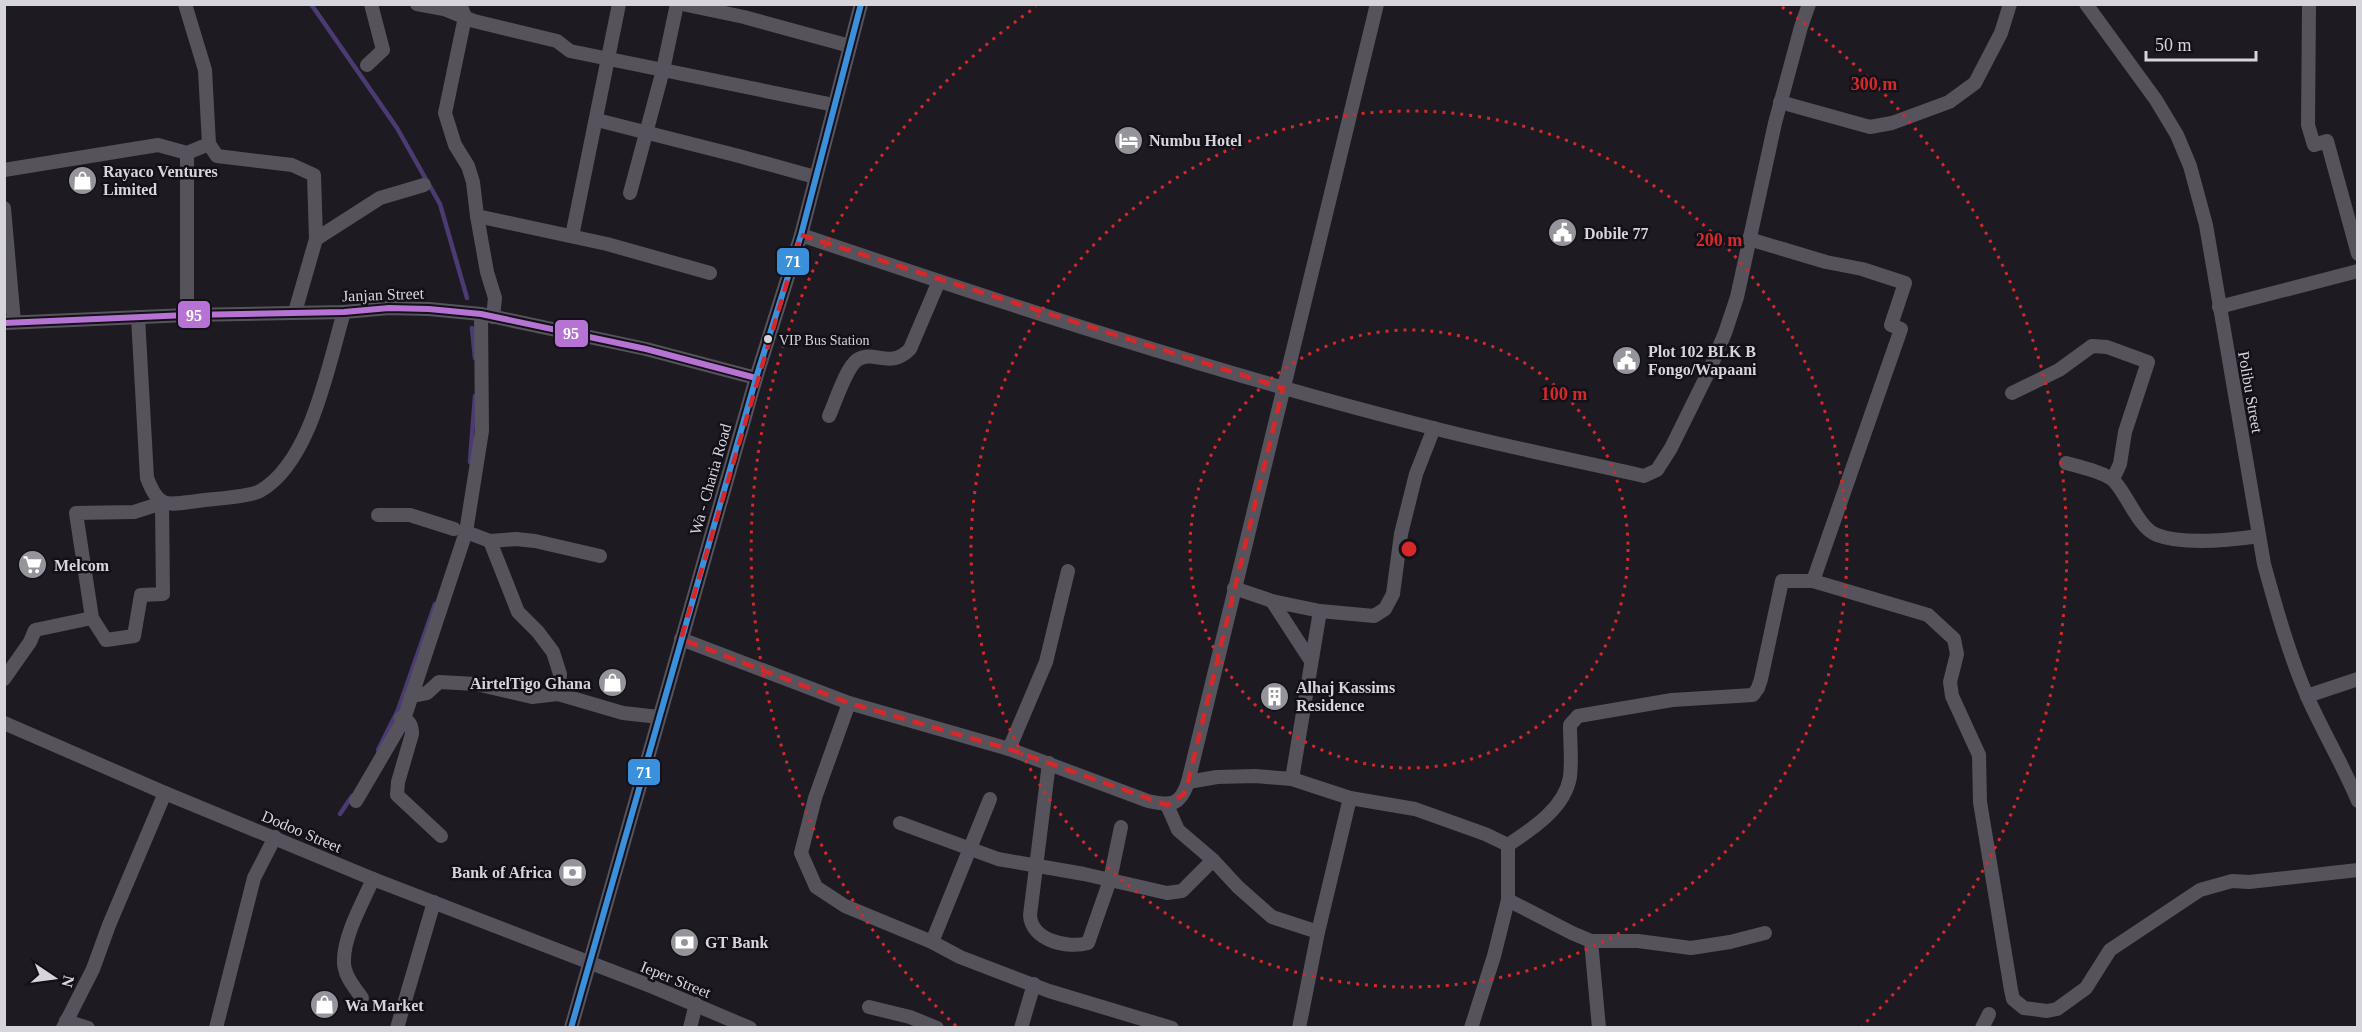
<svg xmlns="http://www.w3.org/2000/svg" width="2362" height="1032" font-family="Georgia,serif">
<rect width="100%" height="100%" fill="#1d1b21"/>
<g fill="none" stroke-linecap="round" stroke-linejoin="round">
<g stroke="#4c3a72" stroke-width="4.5">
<polyline points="311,4 397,128 440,204 467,298"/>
<polyline points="472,328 475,358"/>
<polyline points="470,462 475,396"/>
<polyline points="378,750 398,710 435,604"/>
<polyline points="340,814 352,796"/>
</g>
<g stroke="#56535d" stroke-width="14">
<polyline points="185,4 205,70 209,144 217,156 292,165 314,175 316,239 295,312"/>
<polyline points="417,4 444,9 474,21 557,41 570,51 834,105"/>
<polyline points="460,4 465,17 445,113 455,145 468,166 473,182 477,216 607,244 710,273"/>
<polyline points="682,4 744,17 850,46"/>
<path d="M2086,4L2156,100L2177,135L2190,166L2206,225L2264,564C2276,608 2289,654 2307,696C2323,732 2343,765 2358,801"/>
<polyline points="2309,4 2308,125 2314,145 2327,141 2358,254"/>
<polyline points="367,65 383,50 371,4"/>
<polyline points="1780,102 1870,127 1892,123 1949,102 1975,83 2001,33 2010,4"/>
<polyline points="597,120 739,156 815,177"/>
<polyline points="4,170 158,145 187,153 209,144"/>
<polyline points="630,193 663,70 677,4"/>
<polyline points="4,208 14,322"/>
<polyline points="477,216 487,272 495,298 493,317"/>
<path d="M801,235C1009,305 1219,374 1433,428C1503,446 1574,460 1644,476L1657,470L1671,448L1709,371L1725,333L1737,297L1775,123L1801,27L1809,4"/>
<polyline points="572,236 619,4"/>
<polyline points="316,239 380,198 424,185"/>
<polyline points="2219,307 2358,271"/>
<polyline points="187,315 187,153"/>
<path d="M138,317L147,478C159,509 166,505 197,501C210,499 250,497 260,491C311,462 328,366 344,312"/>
<polyline points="4,323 187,315 344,312 389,308 429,309 481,314 646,349 756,378"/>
<polyline points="2012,393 2059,370 2092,346 2107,347 2148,362 2125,432 2120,464 2113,479"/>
<path d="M829,416C835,403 846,368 857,360C874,349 890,370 910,349L939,281"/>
<path d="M2066,463C2077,466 2107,473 2114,481C2127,494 2139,529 2157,535C2183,545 2232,540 2259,536"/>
<polyline points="378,515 410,515 454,529"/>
<polyline points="466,532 490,541 516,539 535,541 600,556"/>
<polyline points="490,541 518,612 538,632 553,652 560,674 558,694"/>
<polyline points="1813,581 1928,615 1954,639 1957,654 1950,682 1952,696 1979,755 1980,802 2011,990 2013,999 2024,1008 2047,1011 2057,1009 2086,988 2110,950 2200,890 2232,881 2249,882 2358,870"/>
<polyline points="1234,588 1272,601 1320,611 1292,779"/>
<polyline points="1272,601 1311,661"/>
<polyline points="1320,611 1374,616 1385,609 1393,594 1401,534 1416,474 1434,428"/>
<path d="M681,639L849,703L1009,749L1148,801C1171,806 1180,806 1188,782L1377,4"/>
<polyline points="4,679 30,642 35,630 92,618 76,513 134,512 162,503 163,594 141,595 134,636 106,640 92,618"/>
<polyline points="411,696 427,693 439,682 476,684 532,697 558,694 623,713 659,717"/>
<polyline points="2307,696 2358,679"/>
<polyline points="849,703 815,798 801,853 816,887 845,906 932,942 960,957 1049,991 1172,1028"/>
<path d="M401,718C410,721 412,725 412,734L398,782L397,795L441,836"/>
<polyline points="4,723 165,793 373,879 653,987 750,1028"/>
<polyline points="1009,749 1046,662 1068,571"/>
<path d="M1049,763L1030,915C1031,940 1067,949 1088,943L1110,880L1121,827"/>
<path d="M1188,782L1217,777L1255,776L1292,779L1350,798L1415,809L1485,834L1508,845C1532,829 1565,808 1570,777C1572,760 1570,742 1570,725L1578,716L1672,700L1753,695L1758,688L1761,679L1782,581H1813L1901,329L1891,325L1905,283L1862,269L1826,262L1749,239"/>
<polyline points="356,801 404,719 466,532 482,431 481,314"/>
<polyline points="1167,805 1178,830 1213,860 1238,887 1272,917 1318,932"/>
<polyline points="900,823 998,859 1084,874 1167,893 1182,891 1213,860"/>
<polyline points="1508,845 1508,900 1572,933 1591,941 1599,1028"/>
<polyline points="1591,941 1638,941 1691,948 1730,942 1765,933"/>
<polyline points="932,942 990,799"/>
<path d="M362,998C354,987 343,974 344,960C344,935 363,902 373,879"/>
<polyline points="869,1007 910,1017 937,1028"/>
<polyline points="66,1021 88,1028"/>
<polyline points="63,1028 93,969 109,925 165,793"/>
<polyline points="216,1028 254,878 275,837"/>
<polyline points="397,1028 434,902"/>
<polyline points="571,1028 756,378 801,235 861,4"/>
<polyline points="690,1028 696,1004"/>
<polyline points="1021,1028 1034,984"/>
<polyline points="1299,1028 1318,932 1350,798"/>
<polyline points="1471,1028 1494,956 1508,900"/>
<polyline points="1982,1028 1989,1014"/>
</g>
<defs>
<polyline id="bus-1" points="4,323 187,315 344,312 389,308 429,309 481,314 646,349 756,378"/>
<polyline id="bus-2" points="571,1028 756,378 801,235 861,4"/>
</defs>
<use href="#bus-1" stroke="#131019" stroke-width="10"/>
<use href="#bus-2" stroke="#131019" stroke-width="10"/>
<use href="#bus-1" stroke="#b673d3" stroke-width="6"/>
<use href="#bus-2" stroke="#3a90db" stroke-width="6"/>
</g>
<path fill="none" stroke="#d62828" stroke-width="4.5" stroke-dasharray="12 8" stroke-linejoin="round" d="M801,235L1283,388L1188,782L1184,794L1167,805L1009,749L849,703L681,639Z"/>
<g fill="none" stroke="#d62828" stroke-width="3" stroke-dasharray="3 6">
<circle cx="1409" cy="549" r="219"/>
<circle cx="1409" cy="549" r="438"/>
<path d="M956 1026A658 658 0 0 1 1036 7M1782 7A658 658 0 0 1 1862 1026"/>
</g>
<defs>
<symbol id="hotel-disc" viewBox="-11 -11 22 22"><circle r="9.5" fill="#96949b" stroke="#131019"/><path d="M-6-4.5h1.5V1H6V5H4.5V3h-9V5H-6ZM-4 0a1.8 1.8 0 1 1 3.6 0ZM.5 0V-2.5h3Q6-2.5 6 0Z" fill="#fff"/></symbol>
<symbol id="shop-disc" viewBox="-11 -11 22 22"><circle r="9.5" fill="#96949b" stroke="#131019"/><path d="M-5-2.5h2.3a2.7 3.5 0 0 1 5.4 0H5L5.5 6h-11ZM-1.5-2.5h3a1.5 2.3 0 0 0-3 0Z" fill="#fff"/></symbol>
<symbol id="civic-disc" viewBox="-11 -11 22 22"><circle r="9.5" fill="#96949b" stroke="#131019"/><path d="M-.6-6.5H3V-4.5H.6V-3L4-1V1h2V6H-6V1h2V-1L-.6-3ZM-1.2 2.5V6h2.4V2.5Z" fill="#fff"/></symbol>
<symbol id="supermarket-disc" viewBox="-11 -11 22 22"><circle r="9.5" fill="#96949b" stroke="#131019"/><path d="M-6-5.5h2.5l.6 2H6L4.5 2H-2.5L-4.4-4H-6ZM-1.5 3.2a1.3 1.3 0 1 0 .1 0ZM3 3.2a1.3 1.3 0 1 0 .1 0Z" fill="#fff"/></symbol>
<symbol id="building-disc" viewBox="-11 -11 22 22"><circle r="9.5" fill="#96949b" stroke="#131019"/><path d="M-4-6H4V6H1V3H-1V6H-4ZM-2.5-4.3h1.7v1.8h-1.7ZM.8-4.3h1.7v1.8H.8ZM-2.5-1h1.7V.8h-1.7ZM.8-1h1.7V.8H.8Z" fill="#fff"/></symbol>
<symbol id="bank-disc" viewBox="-11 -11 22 22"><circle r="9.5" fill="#96949b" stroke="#131019"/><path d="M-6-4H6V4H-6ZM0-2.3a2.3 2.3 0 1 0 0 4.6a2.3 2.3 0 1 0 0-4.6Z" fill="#fff"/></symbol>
</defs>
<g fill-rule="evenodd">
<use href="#hotel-disc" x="1112" y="124" width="33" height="33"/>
<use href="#shop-disc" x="66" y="164" width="33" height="33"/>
<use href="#civic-disc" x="1546" y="216" width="33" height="33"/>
<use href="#civic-disc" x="1610" y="344" width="33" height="33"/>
<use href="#supermarket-disc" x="16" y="548" width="33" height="33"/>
<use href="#shop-disc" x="596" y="666" width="33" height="33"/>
<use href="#building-disc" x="1258" y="680" width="33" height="33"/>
<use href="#bank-disc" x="556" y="856" width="33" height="33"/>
<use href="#bank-disc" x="668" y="926" width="33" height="33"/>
<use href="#shop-disc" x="308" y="988" width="33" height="33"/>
</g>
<circle fill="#d7d5dc" stroke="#131019" stroke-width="2" cx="768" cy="339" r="5"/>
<g text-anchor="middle" stroke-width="5" stroke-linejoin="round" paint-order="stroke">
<g font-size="14" fill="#d7d5dc" stroke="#131019" text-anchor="start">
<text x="779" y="345">VIP Bus Station</text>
</g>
<g font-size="16" font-weight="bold" fill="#d7d5dc" stroke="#131019" text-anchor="start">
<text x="1149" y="146">Numbu Hotel</text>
<text x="103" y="177">Rayaco Ventures<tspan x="103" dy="18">Limited</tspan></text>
<text x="1584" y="239">Dobile 77</text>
<text x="1648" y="357">Plot 102 BLK B<tspan x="1648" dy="18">Fongo/Wapaani</tspan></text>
<text x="54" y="571">Melcom</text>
<text x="591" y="689" text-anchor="end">AirtelTigo Ghana</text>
<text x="1296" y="693">Alhaj Kassims<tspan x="1296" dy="18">Residence</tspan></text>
<text x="552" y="878" text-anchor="end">Bank of Africa</text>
<text x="705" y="948">GT Bank</text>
<text x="345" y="1011">Wa Market</text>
</g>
<g font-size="16" fill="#d7d5dc" stroke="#131019">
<text transform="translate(383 294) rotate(-2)" y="6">Janjan Street</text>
<text transform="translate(2251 392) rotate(80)" y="6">Polibu Street</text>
<text transform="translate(710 479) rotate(-74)" y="6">Wa - Charia Road</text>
<text transform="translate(302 831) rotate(23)" y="6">Dodoo Street</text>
<text transform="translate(676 979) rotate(22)" y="6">Ieper Street</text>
</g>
</g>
<circle cx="1409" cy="549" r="9" fill="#d62828" stroke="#131019" stroke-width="3"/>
<g font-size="18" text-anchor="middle" font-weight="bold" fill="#d62828" stroke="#131019" stroke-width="5" stroke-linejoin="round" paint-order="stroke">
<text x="1874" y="90">300 m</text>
<text x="1719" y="246">200 m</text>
<text x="1564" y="400">100 m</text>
</g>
<g stroke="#131019" stroke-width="2">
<rect x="776" y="247" width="34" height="29" rx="6" fill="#3a90db"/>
<rect x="177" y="300" width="34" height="29" rx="6" fill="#b673d3"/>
<rect x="554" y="319" width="35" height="29" rx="6" fill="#b673d3"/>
<rect x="627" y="758" width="34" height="28" rx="6" fill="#3a90db"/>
</g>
<g font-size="16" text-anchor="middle" font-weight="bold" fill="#fff">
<text x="793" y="267">71</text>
<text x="194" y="321">95</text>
<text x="571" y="339">95</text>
<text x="644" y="778">71</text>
</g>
<rect width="2362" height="1032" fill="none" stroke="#d7d5dc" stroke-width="12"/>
<g transform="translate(54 978) rotate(103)" stroke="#131019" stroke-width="4.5" paint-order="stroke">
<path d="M0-4.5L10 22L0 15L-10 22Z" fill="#d7d5dc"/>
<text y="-9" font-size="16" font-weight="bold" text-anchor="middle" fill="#d7d5dc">N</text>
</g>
<path d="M2146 51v9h110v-9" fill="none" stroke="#d7d5dc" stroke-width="3"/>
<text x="2155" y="51" font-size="18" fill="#d7d5dc" stroke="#131019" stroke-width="4.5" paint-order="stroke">50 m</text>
</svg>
